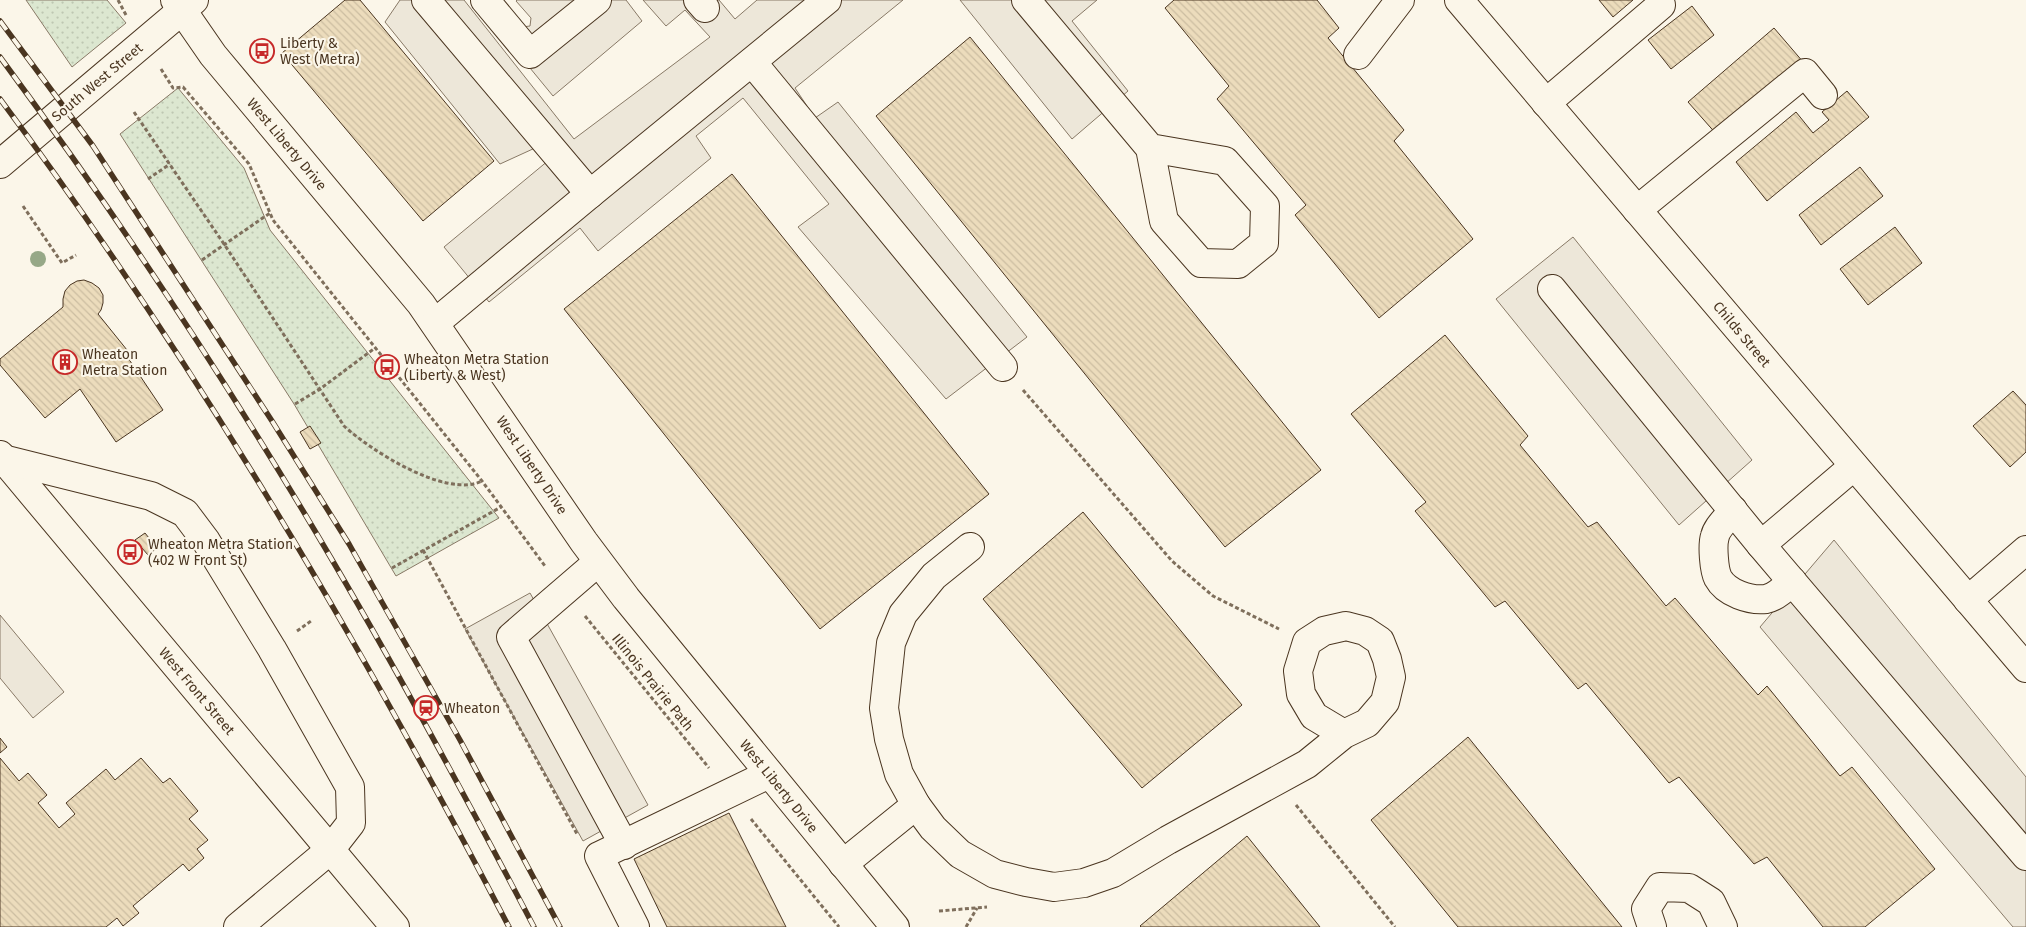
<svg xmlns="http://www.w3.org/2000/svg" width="2026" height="927" font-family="'Fira Sans',sans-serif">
<defs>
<pattern id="grass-dots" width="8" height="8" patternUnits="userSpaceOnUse" patternTransform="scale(1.25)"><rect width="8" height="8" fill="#dce7d0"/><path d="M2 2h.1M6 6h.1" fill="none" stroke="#bec7b2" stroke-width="1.8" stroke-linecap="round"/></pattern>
<pattern id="building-back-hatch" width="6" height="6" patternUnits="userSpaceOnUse" patternTransform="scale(1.25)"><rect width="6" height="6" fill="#ecdcbc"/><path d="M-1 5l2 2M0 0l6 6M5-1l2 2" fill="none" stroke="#ccbda1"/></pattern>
</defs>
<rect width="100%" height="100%" fill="#fbf6e9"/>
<g fill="url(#grass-dots)" stroke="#887966">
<polygon points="26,0 107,0 126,23 72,67"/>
<polygon points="178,88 244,168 270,230 499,518 396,576 294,404 120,134"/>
</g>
<g fill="#ede7d9" stroke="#887966">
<polygon points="400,0 464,0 574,139 710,37 685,10 666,26 643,0 719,0 735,19 757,0 903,0 795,88 815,118 838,102 1027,337 946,399 798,227 829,204 743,98 696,136 711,158 598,251 580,228 489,302 444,247 549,160 535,148 500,164 385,22"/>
<polygon points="517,0 626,0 642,21 553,96 493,23 522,27 530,26 531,18 516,1"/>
<polygon points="960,0 1097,0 1072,21 1128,91 1072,139"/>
<polygon points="1573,237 1752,460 1679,525 1496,299"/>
<polygon points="1834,540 2026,777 2026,927 2013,927 1760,627"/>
<polygon points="530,593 648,805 583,841 465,629"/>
<polygon points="0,615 64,692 33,718 0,678"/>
</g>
<g fill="url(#building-back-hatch)" stroke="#4a3520">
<polygon points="345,0 360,0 494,161 423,221 282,53"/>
<polygon points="1174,0 1317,0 1339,28 1328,38 1404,130 1394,141 1473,239 1379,318 1295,215 1306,205 1217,99 1229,86 1165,8"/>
<polygon points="1599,0 1633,0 1613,17"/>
<polygon points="1692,6 1714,35 1671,69 1648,40"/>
<polygon points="1774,28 1804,63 1718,136 1688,102"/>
<polygon points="970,37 1321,470 1225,547 876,116"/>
<polygon points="1847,91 1869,117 1767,201 1736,162 1796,112 1813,133 1829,120 1822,112"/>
<polygon points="1860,167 1883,196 1821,245 1799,215"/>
<polygon points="732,174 989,494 820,629 564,309"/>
<polygon points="1895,227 1922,263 1868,305 1840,269"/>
<polygon points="84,280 92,283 99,288 103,295 103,303 101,310 98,314 127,350 124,352 163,410 116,442 80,389 45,418 0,365 0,359 63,307 63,299 65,291 70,285 77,281"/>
<polygon points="1445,335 1528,436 1520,445 1588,527 1597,522 1666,606 1675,598 1758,695 1767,686 1840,776 1852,767 1935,869 1865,927 1823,927 1767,857 1754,864 1679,777 1669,783 1586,683 1578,689 1505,601 1495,607 1415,511 1426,502 1351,414"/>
<polygon points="2013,391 2026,405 2026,452 2010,467 1973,426"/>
<polygon points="310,426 321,443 310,449 300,432"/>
<polygon points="1083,512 1242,705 1142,788 983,599"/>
<polygon points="145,533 157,548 148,555 135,540"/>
<polygon points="1468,737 1622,927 1458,927 1371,820"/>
<polygon points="0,738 7,747 0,753"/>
<polygon points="0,758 19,781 28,773 47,795 38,803 59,828 75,814 66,803 106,769 115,780 141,758 163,783 170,778 198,811 189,819 208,840 197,849 204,858 189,871 183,864 133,906 139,913 123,926 117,918 106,927 0,927"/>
<polygon points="729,813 786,927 667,927 634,859"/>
<polygon points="1247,836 1320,927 1141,927 1140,926"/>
</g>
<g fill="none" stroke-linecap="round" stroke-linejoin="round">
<defs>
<g id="minor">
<polyline points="175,0 213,55 421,304 584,542 626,598 895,927"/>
<polyline points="426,0 590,194"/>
<polyline points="485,0 530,54 597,0"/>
<polyline points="698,0 705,8"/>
<polyline points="1026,0 1150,148 1164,221 1201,263 1238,264 1264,243 1265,206 1225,161 1150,148"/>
<polyline points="1459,0 2026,668"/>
<polyline points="1358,55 1400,0"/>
<polyline points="752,62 1003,367"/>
<polyline points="1546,103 1661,5"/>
<polyline points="0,164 194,0"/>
<polyline points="1637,210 1805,73 1823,95"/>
<polyline points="1552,289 1761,545 2026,856"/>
<polyline points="435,323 590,194 827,0"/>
<polyline points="0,455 395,927"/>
<polyline points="3,459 151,496 185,513 206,541 272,649 350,787 351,823 330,850 238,927"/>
<path d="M1733,510C1728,518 1717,527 1715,536C1712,545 1714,570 1718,578C1726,593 1750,601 1766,599C1776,597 1785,588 1792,581"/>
<polyline points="1761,545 1854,466"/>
<polyline points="970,547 934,576 903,614 891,643 884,708 889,739 899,774 916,805 933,828 960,854 995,874 1026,882 1054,887 1084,883 1113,873 1168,840 1307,764 1344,734 1367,723 1385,702 1391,677 1387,659 1380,641 1365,631 1346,626 1324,631 1307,642 1298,671 1301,694 1314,716 1344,734"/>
<polyline points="598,562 511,637 624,845"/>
<polyline points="1968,600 2026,550"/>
<polyline points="843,864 916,805"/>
<polyline points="635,927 599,856 769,774"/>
<polyline points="1652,927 1646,909 1660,887 1689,888 1711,902 1723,927"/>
</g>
</defs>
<use href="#minor" stroke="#4a3520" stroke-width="30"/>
<g stroke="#7f6f5c" stroke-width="3" stroke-dasharray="4 2.5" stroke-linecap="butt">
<polyline points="118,0 126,15"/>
<polyline points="161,69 173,88 183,87 249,164 273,220 482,481 545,566"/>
<path d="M134,112L224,244L344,426C370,450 446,499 482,481"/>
<polyline points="148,179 170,164"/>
<polyline points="23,206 62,263 76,255"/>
<polyline points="202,260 270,213"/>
<polyline points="1023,390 1172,561 1213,596 1279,629"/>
<polyline points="295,404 320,389 375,348"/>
<polyline points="423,550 577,834"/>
<polyline points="392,568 501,507"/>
<polyline points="585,616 709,768"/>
<polyline points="297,631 311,621"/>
<polyline points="1296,805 1395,927"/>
<polyline points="751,819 839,927"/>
<polyline points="939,911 987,907"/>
<polyline points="966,927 977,908"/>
</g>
<use href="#minor" stroke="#fbf6e9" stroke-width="28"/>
<defs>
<g id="rail">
<polyline points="0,21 93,146 272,421 349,544 460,740 560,927"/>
<path d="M0,57C119,218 230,386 331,558C402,679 469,803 534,927"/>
<path d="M0,99C194,359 359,640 509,927"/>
</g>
</defs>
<use href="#rail" stroke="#4a3520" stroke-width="5.5"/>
<use href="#rail" stroke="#fbf6e9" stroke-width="4" stroke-dasharray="11" stroke-linecap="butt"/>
</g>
<circle fill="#96a887" cx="38" cy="259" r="8"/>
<defs>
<symbol id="bus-ring" viewBox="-11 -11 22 22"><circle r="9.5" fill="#fbf6e9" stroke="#c62828" stroke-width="1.5"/><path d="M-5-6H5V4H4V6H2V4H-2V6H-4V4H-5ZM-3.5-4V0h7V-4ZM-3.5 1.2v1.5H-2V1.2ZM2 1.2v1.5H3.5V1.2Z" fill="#c62828"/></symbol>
<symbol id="building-ring" viewBox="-11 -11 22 22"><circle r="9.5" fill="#fbf6e9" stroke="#c62828" stroke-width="1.5"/><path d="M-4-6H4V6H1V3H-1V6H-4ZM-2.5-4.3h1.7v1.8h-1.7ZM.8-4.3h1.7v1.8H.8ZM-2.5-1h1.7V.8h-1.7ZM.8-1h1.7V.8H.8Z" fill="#c62828"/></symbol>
<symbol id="station-ring" viewBox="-11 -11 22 22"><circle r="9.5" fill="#fbf6e9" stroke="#c62828" stroke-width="1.5"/><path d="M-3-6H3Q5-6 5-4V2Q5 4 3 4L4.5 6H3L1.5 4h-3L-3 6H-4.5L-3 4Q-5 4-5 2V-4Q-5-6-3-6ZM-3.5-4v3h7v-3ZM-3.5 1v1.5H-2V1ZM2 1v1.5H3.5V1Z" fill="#c62828"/></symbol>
</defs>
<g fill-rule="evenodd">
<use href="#bus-ring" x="248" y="37" width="28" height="28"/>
<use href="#building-ring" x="51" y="348" width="28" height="28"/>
<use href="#bus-ring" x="373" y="353" width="28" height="28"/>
<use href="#bus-ring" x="116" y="538" width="28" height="28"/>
<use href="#station-ring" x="412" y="694" width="28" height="28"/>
</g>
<g text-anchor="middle" stroke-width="4" stroke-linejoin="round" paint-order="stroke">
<g font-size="14" fill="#4a3520" stroke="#fbf6e9" text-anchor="start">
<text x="280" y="48">Liberty &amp;<tspan x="280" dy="16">West (Metra)</tspan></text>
<text x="82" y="359">Wheaton<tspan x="82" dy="16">Metra Station</tspan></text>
<text x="404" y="364">Wheaton Metra Station<tspan x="404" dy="16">(Liberty &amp; West)</tspan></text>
<text x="148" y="549">Wheaton Metra Station<tspan x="148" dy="16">(402 W Front St)</tspan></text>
<text x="444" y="713">Wheaton</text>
</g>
<g font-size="14" fill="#4a3520" stroke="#fbf6e9">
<text transform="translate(97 82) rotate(-40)" y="5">South West Street</text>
<text transform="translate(287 144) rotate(50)" y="5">West Liberty Drive</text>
<text transform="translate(1742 334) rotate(50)" y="5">Childs Street</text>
<text transform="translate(532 465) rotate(56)" y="5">West Liberty Drive</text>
<text transform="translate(653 682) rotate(51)" y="5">Illinois Prairie Path</text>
<text transform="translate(197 691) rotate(50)" y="5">West Front Street</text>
<text transform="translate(779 786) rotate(51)" y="5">West Liberty Drive</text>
</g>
</g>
</svg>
